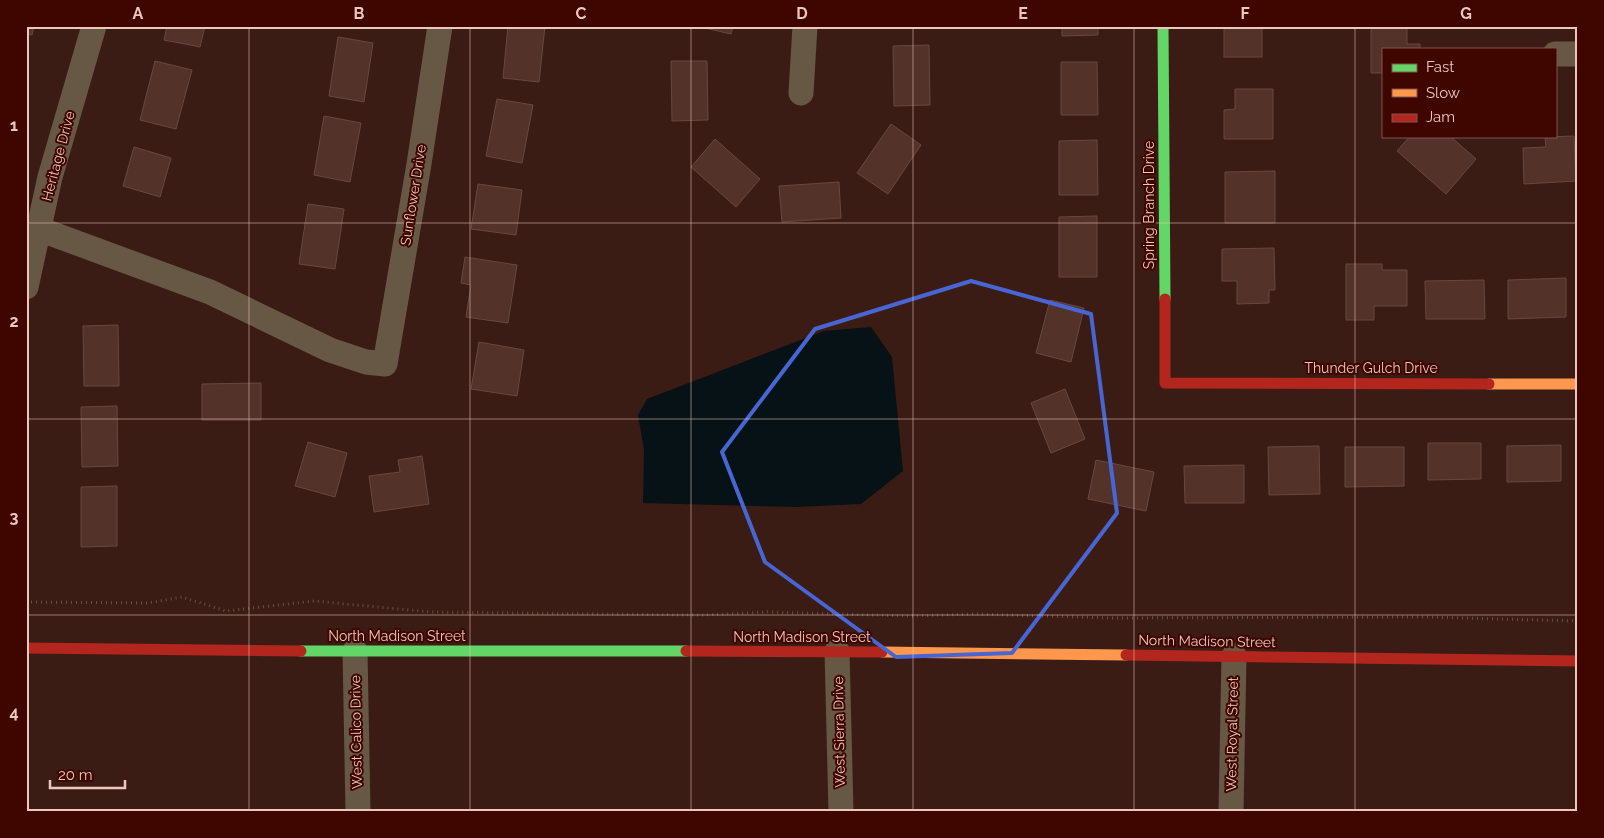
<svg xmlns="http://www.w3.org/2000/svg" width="1604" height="838" font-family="Raleway,sans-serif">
<rect width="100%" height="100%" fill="#3b1c14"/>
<polygon fill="#061215" points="871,327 892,357 903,471 861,504 795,507 643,503 644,450 638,415 647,399 824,331"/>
<g fill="#53322a" stroke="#644942">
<polygon points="26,26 34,26 32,35 26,34"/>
<polygon points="167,26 205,26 200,47 164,40"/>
<polygon points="508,26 545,26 539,82 503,78"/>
<polygon points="696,26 733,26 731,34"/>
<polygon points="1062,26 1098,26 1098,35 1062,36"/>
<rect x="1224" y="26" width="38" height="31"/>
<polygon points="1371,26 1407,26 1407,44 1420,44 1420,49 1383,49 1383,73 1371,73"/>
<polygon points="338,37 373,43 364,102 329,96"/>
<polygon points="929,45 930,105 894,106 893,46"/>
<polygon points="155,61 192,70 176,129 140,120"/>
<polygon points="671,61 707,61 708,120 672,121"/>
<polygon points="1061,62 1097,62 1098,115 1061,115"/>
<polygon points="1235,89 1273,89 1273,139 1224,139 1224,110 1235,109"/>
<polygon points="497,99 533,105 522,163 486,156"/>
<polygon points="324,116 361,123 350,182 314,175"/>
<polygon points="891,124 921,145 888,194 857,173"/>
<polygon points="1410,136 1450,136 1476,159 1446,194 1397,151"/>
<polygon points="1574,136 1576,181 1524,184 1523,148 1546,147 1545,137"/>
<polygon points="715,139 760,179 736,207 691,167"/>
<polygon points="1097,140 1098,195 1059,195 1059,141"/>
<polygon points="134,147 171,158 160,197 123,186"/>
<polygon points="1275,171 1275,223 1225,223 1225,172"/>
<polygon points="839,182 841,218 782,222 779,186"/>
<polygon points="478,184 522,190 516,235 471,229"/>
<polygon points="308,204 344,209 335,269 299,264"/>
<polygon points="1097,216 1097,277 1059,277 1059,217"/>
<polygon points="1274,248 1275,290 1269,290 1269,303 1237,304 1237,281 1222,281 1222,249"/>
<polygon points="465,257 517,265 508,323 466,317 471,285 461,283"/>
<polygon points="1346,264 1382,264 1382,270 1407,270 1407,306 1374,306 1374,320 1346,320"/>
<polygon points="1566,278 1566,317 1508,319 1508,280"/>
<polygon points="1484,280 1485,319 1426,319 1425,281"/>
<polygon points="1050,300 1084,308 1071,362 1036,353"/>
<polygon points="118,325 119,386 84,386 83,326"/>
<polygon points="479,342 524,350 517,396 471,389"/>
<polygon points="261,383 261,420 202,420 202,384"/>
<polygon points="1065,389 1085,439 1051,453 1031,403"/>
<polygon points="117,406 118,466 82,467 81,407"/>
<polygon points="308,442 347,453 335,497 295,486"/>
<polygon points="1428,443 1481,443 1481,479 1428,480"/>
<polygon points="1561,445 1561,481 1507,482 1507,446"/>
<polygon points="1319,446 1320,494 1269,495 1268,447"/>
<polygon points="1345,447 1404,447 1404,486 1345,487"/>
<polygon points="422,456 429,504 374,512 369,476 400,472 398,460"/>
<polygon points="1096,460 1154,472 1146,511 1088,499"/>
<polygon points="1244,465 1244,503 1185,503 1184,466"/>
<polygon points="117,486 117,546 81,547 81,487"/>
</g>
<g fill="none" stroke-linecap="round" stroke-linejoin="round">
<polyline stroke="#615344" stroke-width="3" stroke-dasharray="1 4" stroke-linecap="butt" points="26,602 148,603 182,597 226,611 314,601 431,612 704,615 769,612 909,616 975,614 1111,618 1424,617 1578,621"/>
<g stroke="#665844" stroke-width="25">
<polyline points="1555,54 1578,54"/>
<polyline points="801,93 805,26"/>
<polyline points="39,229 210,292 330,350 366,362 385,364 419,164 440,26"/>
<polyline points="26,287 50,177 94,26"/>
<polyline points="355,651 358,812"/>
<polyline points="837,651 841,812"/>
<polyline points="1231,812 1234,656"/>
</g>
<g stroke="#63d668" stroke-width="11">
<polyline points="1163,26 1165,299"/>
<polyline points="301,651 686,651"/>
</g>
<g stroke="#ff974d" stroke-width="11">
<polyline points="1489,384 1578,384"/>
<polyline points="882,652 1126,655"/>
</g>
<g stroke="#b3261e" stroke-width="11">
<polyline points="1165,299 1165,383 1489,384"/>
<polyline points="26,648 301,651"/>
<polyline points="686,651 882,652"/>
<polyline points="1126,655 1578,661"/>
</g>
</g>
<path fill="none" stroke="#4766d3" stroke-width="4" stroke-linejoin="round" d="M971,281L1091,314L1117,513L1012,653L896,657L765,562L722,452L815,329Z"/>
<path fill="none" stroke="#edc7be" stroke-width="1" stroke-opacity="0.55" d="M249,26V812M470,26V812M691,26V812M913,26V812M1134,26V812M1355,26V812M26,223H1578M26,419H1578M26,615H1578"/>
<g text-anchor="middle" stroke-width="4" stroke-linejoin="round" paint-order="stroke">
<g font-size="14" fill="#edc7be" stroke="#3f0600">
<text transform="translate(58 156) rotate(-75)" y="5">Heritage Drive</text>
<text transform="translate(413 195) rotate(-81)" y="5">Sunflower Drive</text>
<text transform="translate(1149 205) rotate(-90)" y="5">Spring Branch Drive</text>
<text x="1371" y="373">Thunder Gulch Drive</text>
<text x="397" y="641">North Madison Street</text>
<text x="802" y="642">North Madison Street</text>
<text transform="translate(1207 641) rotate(1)" y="5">North Madison Street</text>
<text transform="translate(356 732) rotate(-91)" y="5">West Calico Drive</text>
<text transform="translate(839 732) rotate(-91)" y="5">West Sierra Drive</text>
<text transform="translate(1232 734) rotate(-89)" y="5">West Royal Street</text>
</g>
</g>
<rect width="1604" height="838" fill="none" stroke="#3f0600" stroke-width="55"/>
<rect x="1382" y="48" width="175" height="90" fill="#3f0600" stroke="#85534c"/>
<rect x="1392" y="64" width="25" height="8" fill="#63d668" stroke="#85534c"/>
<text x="1426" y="72" font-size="15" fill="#edc7be">Fast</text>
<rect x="1392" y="89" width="25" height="8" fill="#ff974d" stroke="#85534c"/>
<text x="1426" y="98" font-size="15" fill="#edc7be">Slow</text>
<rect x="1392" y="114" width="25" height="8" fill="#b3261e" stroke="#85534c"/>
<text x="1426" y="122" font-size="15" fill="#edc7be">Jam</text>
<path d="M50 780v8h75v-8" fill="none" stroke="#edc7be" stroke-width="2.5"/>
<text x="58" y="780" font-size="15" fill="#edc7be" stroke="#3f0600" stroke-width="4" paint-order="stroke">20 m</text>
<rect x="28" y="28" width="1548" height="782" fill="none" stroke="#edc7be" stroke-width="2"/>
<g font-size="16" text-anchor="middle" font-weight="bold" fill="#edc7be">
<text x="138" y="19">A</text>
<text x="359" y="19">B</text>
<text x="581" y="19">C</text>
<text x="802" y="19">D</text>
<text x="1023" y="19">E</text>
<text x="1245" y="19">F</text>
<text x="1466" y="19">G</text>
<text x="14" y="131">1</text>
<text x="14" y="327">2</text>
<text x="14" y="523">3</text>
<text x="14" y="718">4</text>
</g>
</svg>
